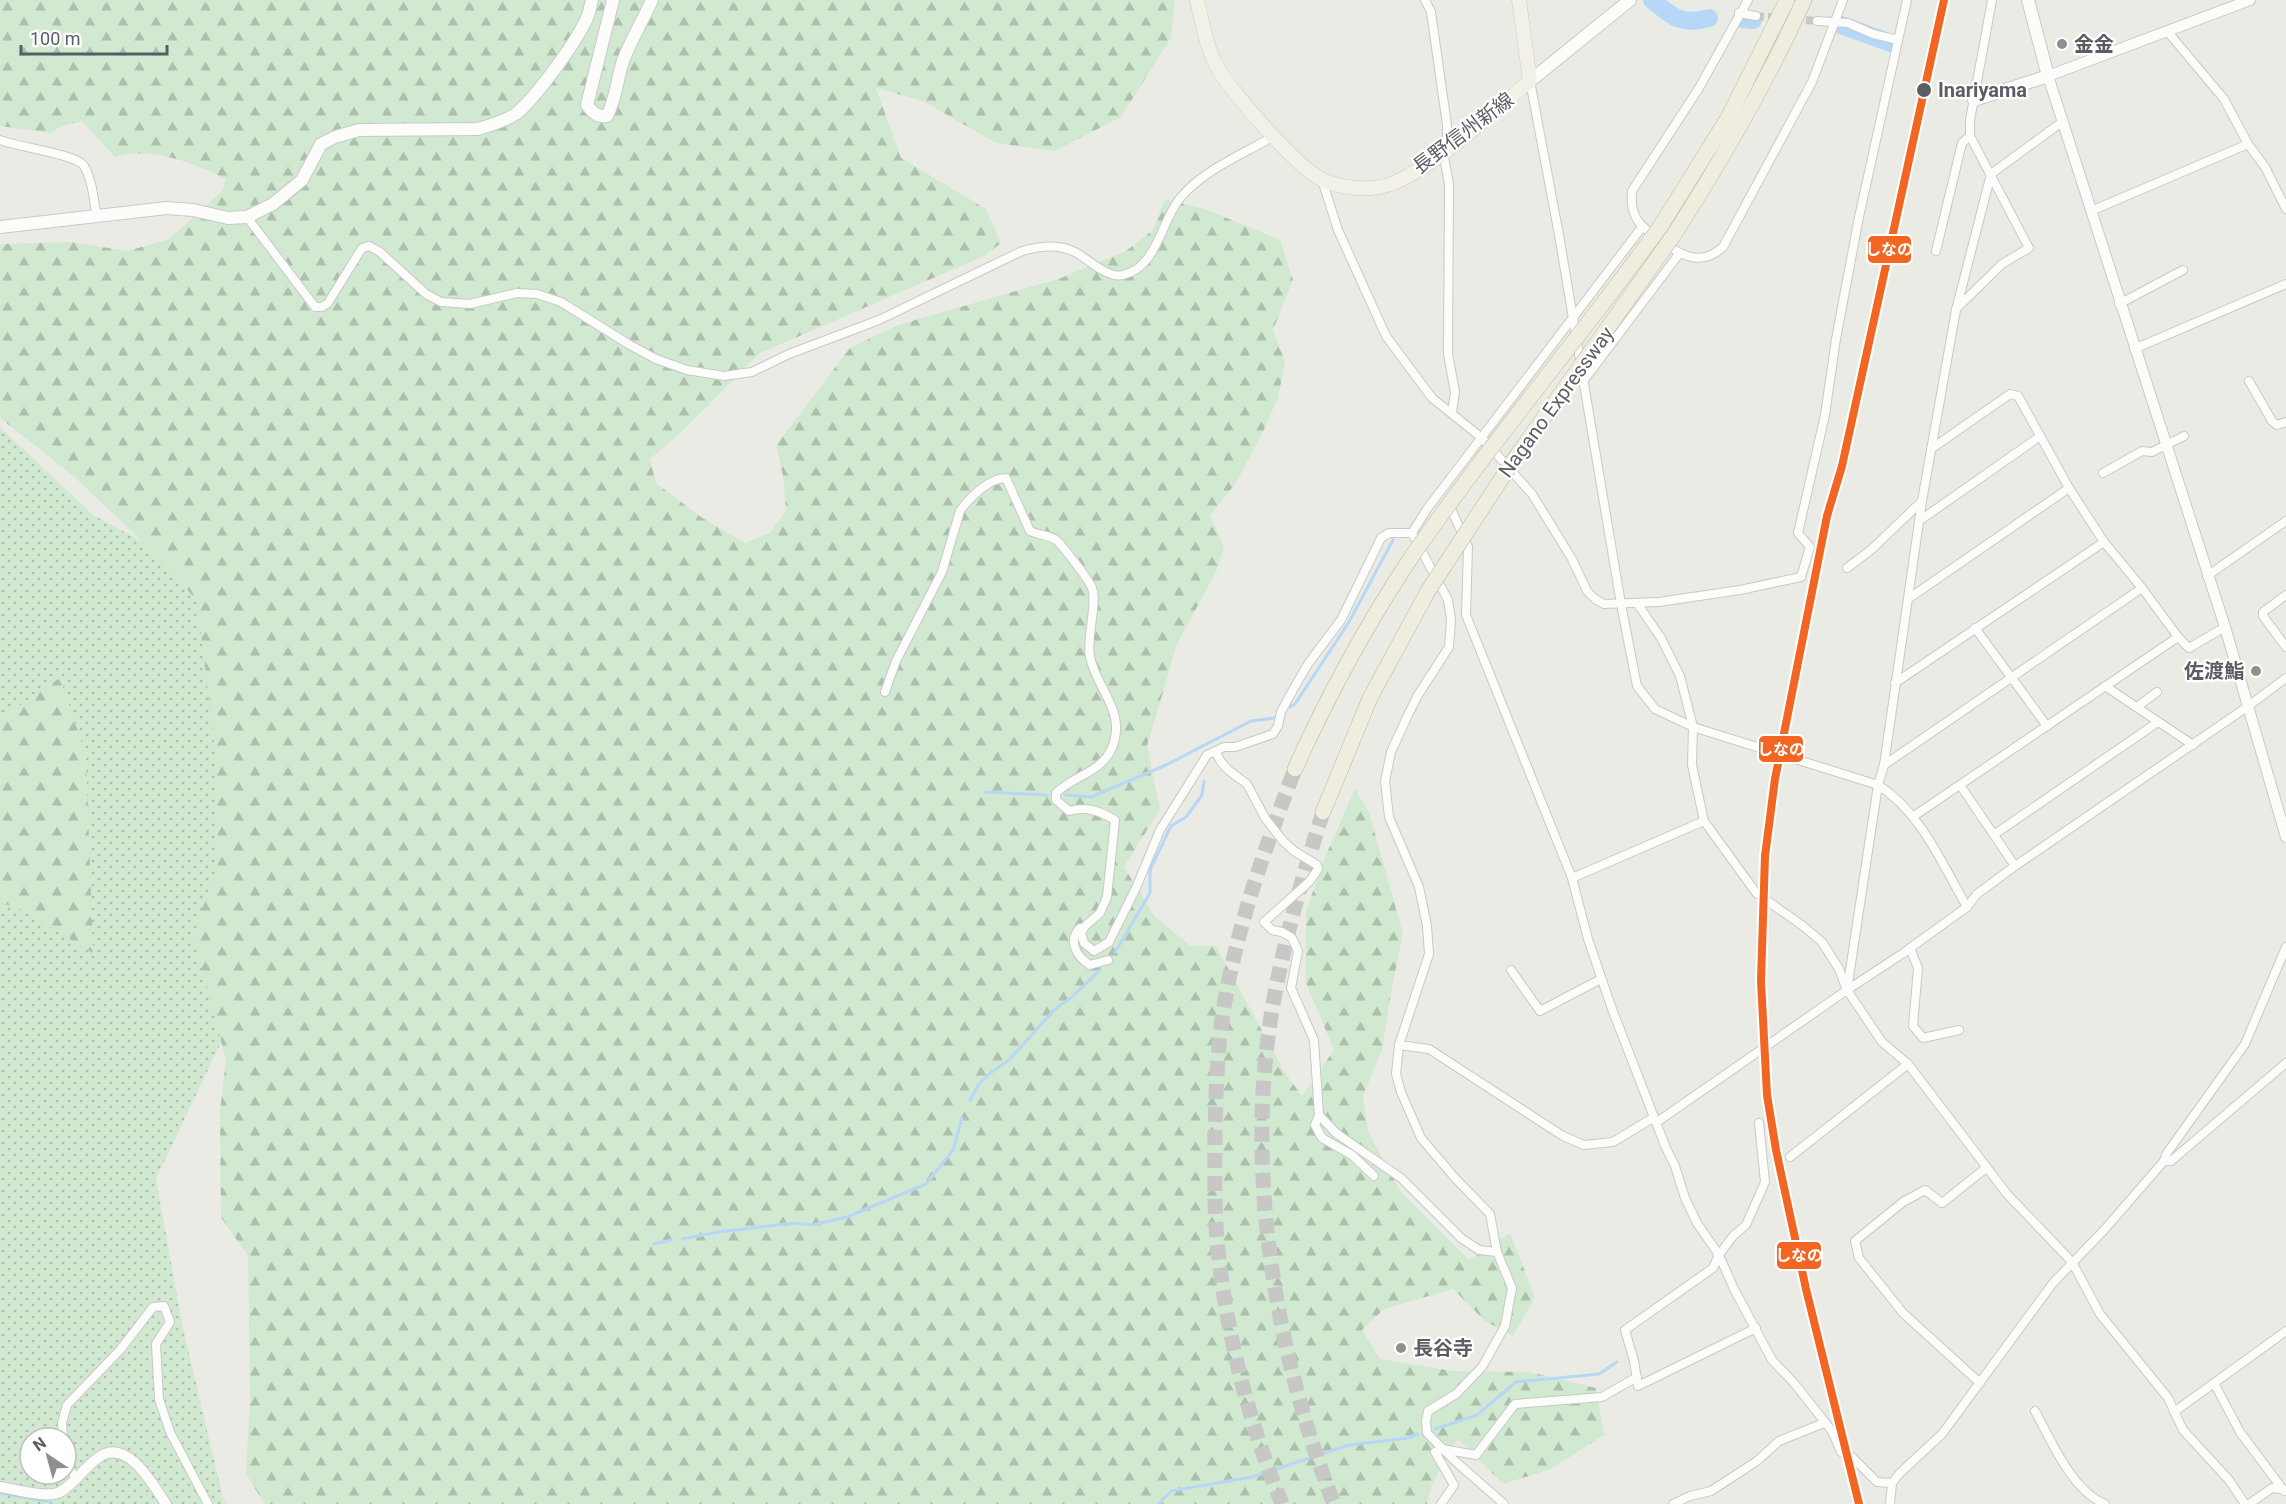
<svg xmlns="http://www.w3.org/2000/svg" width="2286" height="1504" font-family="Roboto,'Noto Sans JP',sans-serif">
<defs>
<pattern id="grass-dots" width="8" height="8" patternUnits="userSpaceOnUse" patternTransform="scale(1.5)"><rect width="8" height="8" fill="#d1e9d1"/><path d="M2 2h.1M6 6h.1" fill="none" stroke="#adc0ad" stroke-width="1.8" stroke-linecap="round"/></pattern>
<pattern id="forest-firs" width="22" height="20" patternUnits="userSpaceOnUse" patternTransform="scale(1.5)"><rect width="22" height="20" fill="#d1e9d1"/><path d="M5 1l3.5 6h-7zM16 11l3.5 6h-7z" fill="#adc0ad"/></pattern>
</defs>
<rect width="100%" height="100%" fill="#ebebe5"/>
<path fill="url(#grass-dots)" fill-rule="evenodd" d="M0,427L93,515L199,572L246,990L156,1179L182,1324L223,1498L228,1504H0ZM30,1438H66V1474H30Z"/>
<g fill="url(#forest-firs)">
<path d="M0,0H1175L1171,38L1121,117L1055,151L996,143L923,101L876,88L901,158L986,209L1001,243L984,256L760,353L677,436L650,459L656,483L701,517L745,543L770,533L786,510L783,476L776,445L850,348L898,325L1061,278L1126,251L1153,230L1165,199L1205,209L1280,240L1293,280L1273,330L1285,361L1278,398L1260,438L1235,484L1210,515L1224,547L1216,572L1177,644L1147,746L1160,809L1124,867L1155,917L1191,946H1216L1285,1073L1302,1096L1334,1050L1306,983V911L1326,855L1355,789L1369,812L1403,934L1392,987L1382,1050L1363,1096L1368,1131L1401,1192L1469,1260L1510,1233L1535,1297L1513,1336L1485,1321L1453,1289L1384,1309L1362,1330L1380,1359L1453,1371L1530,1372L1596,1388L1604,1435L1551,1469L1503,1484L1458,1439L1432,1484L1427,1504H265L246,1474L250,1396L248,1256L221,1217L220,1111L226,1060L194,939L203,900L218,875L216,760L197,601L161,559L71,474L0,418V244L69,242L128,251L169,239L222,191L226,179C193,163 151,146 115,157L82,121L62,126L51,133L0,126Z"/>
<polygon points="60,678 86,755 93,953 17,907 0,903 0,719"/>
</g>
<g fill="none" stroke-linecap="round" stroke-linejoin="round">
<g stroke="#b7d7f7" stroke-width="3">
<polyline points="1290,707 1295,704 1349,622 1393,540"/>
<polyline points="985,792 1047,795"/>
<polyline points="1065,795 1091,797 1166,765 1251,721 1275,718"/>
<polyline points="1115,952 1150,893 1150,870 1171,826 1186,817 1202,795 1204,781"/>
<polyline points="970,1100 979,1084 989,1074 1009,1060 1055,1009 1072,997 1100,970"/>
<polyline points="682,1239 718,1232 795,1223 812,1225 847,1217 926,1184 953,1150 962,1118"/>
<polyline points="654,1244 672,1240"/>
<polyline points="1435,1429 1477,1415 1516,1382 1599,1374 1617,1362"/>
<polyline points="0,1493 51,1502"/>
<polyline points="1158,1504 1171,1491 1252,1477 1349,1445 1408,1438 1418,1434"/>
</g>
<g stroke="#b7d7f7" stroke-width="18">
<path d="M1652,0C1672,17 1683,26 1709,18"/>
<polyline points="1742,19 1753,20"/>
<polyline points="1841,25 1891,43"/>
</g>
<g stroke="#c7c8c5" stroke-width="8" stroke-dasharray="8 4" stroke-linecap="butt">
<polyline points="1756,16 1781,18"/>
<polyline points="1794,19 1817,21"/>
</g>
<g stroke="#c7c8c5" stroke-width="15" stroke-dasharray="15 8" stroke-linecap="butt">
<path d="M1323,812C1297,894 1273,978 1265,1064C1252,1210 1281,1368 1334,1504"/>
<path d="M1282,1504C1248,1421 1225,1329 1217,1240C1214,1205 1215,1170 1215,1135C1216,1089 1217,1041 1226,995C1240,917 1267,843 1295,769"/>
</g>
<defs>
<g id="minor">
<polyline points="1425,0 1431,12 1447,125 1447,140 1443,152 1449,184 1448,354 1455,392 1452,413"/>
<path d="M1748,0L1699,88L1632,191C1629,220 1643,228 1664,243C1684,257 1702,266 1723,247L1812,82L1843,0"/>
<polyline points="1739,13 1756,16"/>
<polyline points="1817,21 1848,23 1873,34 1898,40"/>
<polyline points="2167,31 2224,99 2248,144 2265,167 2286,209"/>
<path d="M1530,81L1559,235L1621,604L1637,686L1655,709L1693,727L1878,785C1921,812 1942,864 1967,907"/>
<path d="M0,140C17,147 77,154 84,166C93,181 93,199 97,216"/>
<polyline points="1322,180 1338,230 1386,336 1432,398 1482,438 1532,494 1572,559 1587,591 1595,599 1604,604 1659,602 1740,590 1801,577 1810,547 1798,533 1825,415 1836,339 1859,217 1907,0"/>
<polyline points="2091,211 2248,144"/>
<path d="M247,217L315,307H322L328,303L362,248L369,246L380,252L426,294L441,302L470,304L517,293L537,294L561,302L630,345L656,359L687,370L724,376L752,372L789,354L879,320L1022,251C1039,246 1058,243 1075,252C1088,259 1108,279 1123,275C1158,267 1161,220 1181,197C1205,169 1242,155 1272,137"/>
<polyline points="1936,251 1962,143 1970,136"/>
<polyline points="2119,304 2183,270"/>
<polyline points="1956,309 2002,264 2029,248 1970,136 1970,120 1992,0"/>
<polyline points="2134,349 2286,284"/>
<polyline points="1584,380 1679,254"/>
<polyline points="2249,381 2272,421 2277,425 2286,422"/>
<polyline points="1931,449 2010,394 2018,396 2069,488 2104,542 2142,588 2178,637 2189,648 2225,627"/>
<polyline points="2103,473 2142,451 2152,452 2184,436"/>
<polyline points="1449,504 1468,547 1466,615 1572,878 1588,939 1612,1009 1666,1148 1675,1166 1685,1198 1697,1223 1719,1255 1734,1289 1772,1360 1794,1383 1832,1431 1841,1452 1852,1457 1877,1482 1892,1483"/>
<polyline points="1919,521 2039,437"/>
<polyline points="1412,533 1448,600 1451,620 1449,647 1418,695 1408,715 1391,752 1385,781 1389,817 1419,887 1427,926 1429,954 1399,1045 1396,1074 1401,1092 1421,1138 1455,1178 1490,1214 1497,1252 1512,1288 1505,1326 1482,1367 1456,1394 1428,1411 1426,1421 1427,1433 1455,1461 1504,1504"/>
<polyline points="1847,568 1872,549 1922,501"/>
<polyline points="2207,576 2286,521"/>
<polyline points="2286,595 2263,612 2263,616 2286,647"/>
<polyline points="1908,599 2069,488"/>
<polyline points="1637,603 1661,638 1680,676 1693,727 1692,765 1704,821 1757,894"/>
<polyline points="1975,628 2047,726"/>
<polyline points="1895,683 2104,542"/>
<polyline points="2105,686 2193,745"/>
<path d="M885,692L896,661L942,572L960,511C969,498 989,478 1006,478L1030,531C1038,535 1049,535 1056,540C1063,546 1089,580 1092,588C1098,603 1086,637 1090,657C1097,690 1127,711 1112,748C1102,772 1073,776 1056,793V800L1069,811C1088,806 1099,811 1115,820L1107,897L1100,913L1085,926L1081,933L1084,943L1094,951L1109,942L1136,888L1160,830L1207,755L1224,747H1235L1273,734L1278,726L1281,712L1294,688L1308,664L1341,620L1381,538L1389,533H1412L1427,509L1642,227"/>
<polyline points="2137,707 2157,692"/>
<polyline points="1215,751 1221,762 1228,770 1247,784 1265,818 1283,841 1294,851 1317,865 1318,869 1309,882 1264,922 1272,930 1282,932 1292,938 1298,951 1291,988 1314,1040 1319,1115 1336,1133 1401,1178 1461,1238 1479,1250 1497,1252"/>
<polyline points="1884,765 2142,588"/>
<polyline points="1960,785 2015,866"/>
<polyline points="1914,816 2178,637"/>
<polyline points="1995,834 2158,722"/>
<polyline points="1572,878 1704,821"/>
<polyline points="1769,902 1803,926 1822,942 1839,969 1847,990 1882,1042 1908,1064 2007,1194 2072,1262 2100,1314 2168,1398 2183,1430 2229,1480 2245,1504"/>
<path d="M1083,928H1080C1067,941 1077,957 1090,965L1108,960"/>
<polyline points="1910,948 1918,968 1913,1026 1923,1038 1959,1030"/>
<polyline points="1511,970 1540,1011 1601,979"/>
<polyline points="1847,990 1878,785 1884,765 1922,501 1956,310 1991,174 2062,122"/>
<polyline points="1399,1045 1429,1049 1563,1136 1584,1145 1613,1142 1651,1119 1657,1122"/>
<polyline points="1319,1115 1315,1125 1322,1138 1352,1155 1374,1176"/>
<polyline points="1657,1122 1847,990 1902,954 1967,907 1977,894 2015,866 2247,707 2286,678"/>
<polyline points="1790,1157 1908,1064"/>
<polyline points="2164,1161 2171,1161 2286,1063"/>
<polyline points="1756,1328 1638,1386 1634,1361 1625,1330 1713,1268 1719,1255 1733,1236 1746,1225 1765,1182 1759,1123"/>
<polyline points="1980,1383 1903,1313 1859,1258 1855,1241 1903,1202 1925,1190 1942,1203 1986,1168"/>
<polyline points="2214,1383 2240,1432 2284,1491"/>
<path d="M2035,1411C2051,1440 2072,1491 2105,1504"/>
<polyline points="2174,1412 2286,1331"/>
<polyline points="63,1438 62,1423 67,1405 120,1350 153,1307 164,1306 170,1322 156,1344 159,1399 170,1432 208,1504"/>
<polyline points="66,1462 76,1479"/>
<polyline points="1441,1504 1454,1485 1435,1452 1442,1449 1476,1455 1515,1404 1602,1397 1637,1377"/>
<polyline points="1673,1504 1690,1496 1711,1491 1757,1461 1779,1441 1824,1423"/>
<polyline points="1890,1504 1892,1483 1900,1473 1942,1434 2053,1283 2105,1229 2164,1161 2167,1153 2245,1044 2286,947"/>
<polyline points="2249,1504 2272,1488 2286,1490"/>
</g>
<g id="tertiary">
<polyline points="2250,0 2048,76 2225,627 2286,837"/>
<path d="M0,1487C15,1489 47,1499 60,1492C75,1484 84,1467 98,1458C127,1436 153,1485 166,1504"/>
</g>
<g id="secondary">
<path d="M613,0L587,105C593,113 597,117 607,116C616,99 617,79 623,61C631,40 643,20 652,0"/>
<polyline points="1530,81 1630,0"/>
<polyline points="1974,100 2048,76 2028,0"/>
<path d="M0,227L167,208L193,210L228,218L247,217L273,204L302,180L321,144L335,137L359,130L478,129C491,125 506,121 517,113C536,97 574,45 585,22C589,16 590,7 592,0"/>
</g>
<path id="primary" d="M1197,0C1202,22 1206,45 1216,65C1229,90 1300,171 1325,181C1346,189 1374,192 1396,182C1442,161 1491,113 1530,81L1519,0"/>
<g id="motorway">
<polyline points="1660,227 1728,118 1787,0"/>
<path d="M1673,236C1722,160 1767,82 1804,0"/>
<path d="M1295,769C1328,695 1366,626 1410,559"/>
<polyline points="1323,812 1370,698 1428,591"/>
</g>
</defs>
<use href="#minor" stroke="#c8c9c7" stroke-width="10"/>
<use href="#tertiary" stroke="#c8c9c7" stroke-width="12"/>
<use href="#secondary" stroke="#c8cac9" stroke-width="14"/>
<use href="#primary" stroke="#d5ceb1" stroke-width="15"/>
<use href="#motorway" stroke="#c3b892" stroke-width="16"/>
<use href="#minor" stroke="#fcfcfb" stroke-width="8"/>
<use href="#tertiary" stroke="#fcfcfb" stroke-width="10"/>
<use href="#secondary" stroke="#fcfcfb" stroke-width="12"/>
<use href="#primary" stroke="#f2f1e7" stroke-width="14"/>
<use href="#motorway" stroke="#eeede0" stroke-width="15"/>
<defs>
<g id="motorway-bridge">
<path d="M1410,559C1489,445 1579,339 1660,227"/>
<polyline points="1428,591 1513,461 1673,236"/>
</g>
</defs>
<use href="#motorway-bridge" stroke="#c3b892" stroke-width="16" stroke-linecap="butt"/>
<use href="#motorway-bridge" stroke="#eeede0" stroke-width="15"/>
<defs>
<polyline id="rail-1" points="1859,1504 1806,1289 1776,1150 1767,1095 1761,981 1765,856 1775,779 1827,516 1842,466 1944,0"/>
</defs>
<use href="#rail-1" stroke="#fff" stroke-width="12"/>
<use href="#rail-1" stroke="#f26522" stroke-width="8"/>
</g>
<g fill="#8d8f91" stroke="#fff" stroke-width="2">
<circle cx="2062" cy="44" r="6"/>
<circle cx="2256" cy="671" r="6"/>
<circle cx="1401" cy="1348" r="6"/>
</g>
<circle fill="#5a5e64" stroke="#fff" stroke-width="2" cx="1924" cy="90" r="8"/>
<g text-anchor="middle" stroke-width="4.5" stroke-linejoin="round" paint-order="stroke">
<g font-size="20" font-weight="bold" fill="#5a5e64" stroke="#fff" text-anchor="start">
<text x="2074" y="51">金金</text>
<text x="2244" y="678" text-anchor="end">佐渡鮨</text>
<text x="1413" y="1355">長谷寺</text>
</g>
<g font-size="20" font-weight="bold" fill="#5a5e64" stroke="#fff" text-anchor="start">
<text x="1938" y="97">Inariyama</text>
</g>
<g font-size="20" fill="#5a5e64" stroke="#fff">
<text transform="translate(1463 133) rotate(-37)" y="7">長野信州新線</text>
<text transform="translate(1556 402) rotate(-54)" y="7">Nagano Expressway</text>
</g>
</g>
<g stroke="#fff" stroke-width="2">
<rect x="1867" y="235" width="45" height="29" rx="6" fill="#f26522"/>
<rect x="1758" y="735" width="46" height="28" rx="6" fill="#f26522"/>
<rect x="1776" y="1241" width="46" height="29" rx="6" fill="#f26522"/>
</g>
<g font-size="16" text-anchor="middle" font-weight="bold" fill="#fff">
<text x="1889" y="255">しなの</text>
<text x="1781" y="755">しなの</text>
<text x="1799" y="1261">しなの</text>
</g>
<g transform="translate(48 1456) rotate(324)"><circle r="28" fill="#ffffff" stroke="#bdbfc1" stroke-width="1.5"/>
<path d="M0-4.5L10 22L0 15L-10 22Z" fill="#8d8f91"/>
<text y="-9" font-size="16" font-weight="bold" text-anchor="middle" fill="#5a5e64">N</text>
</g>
<path d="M21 45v9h146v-9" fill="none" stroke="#5a5e64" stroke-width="3"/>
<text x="30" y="45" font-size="18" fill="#5a5e64" stroke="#ffffff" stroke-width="4.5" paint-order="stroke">100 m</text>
</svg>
